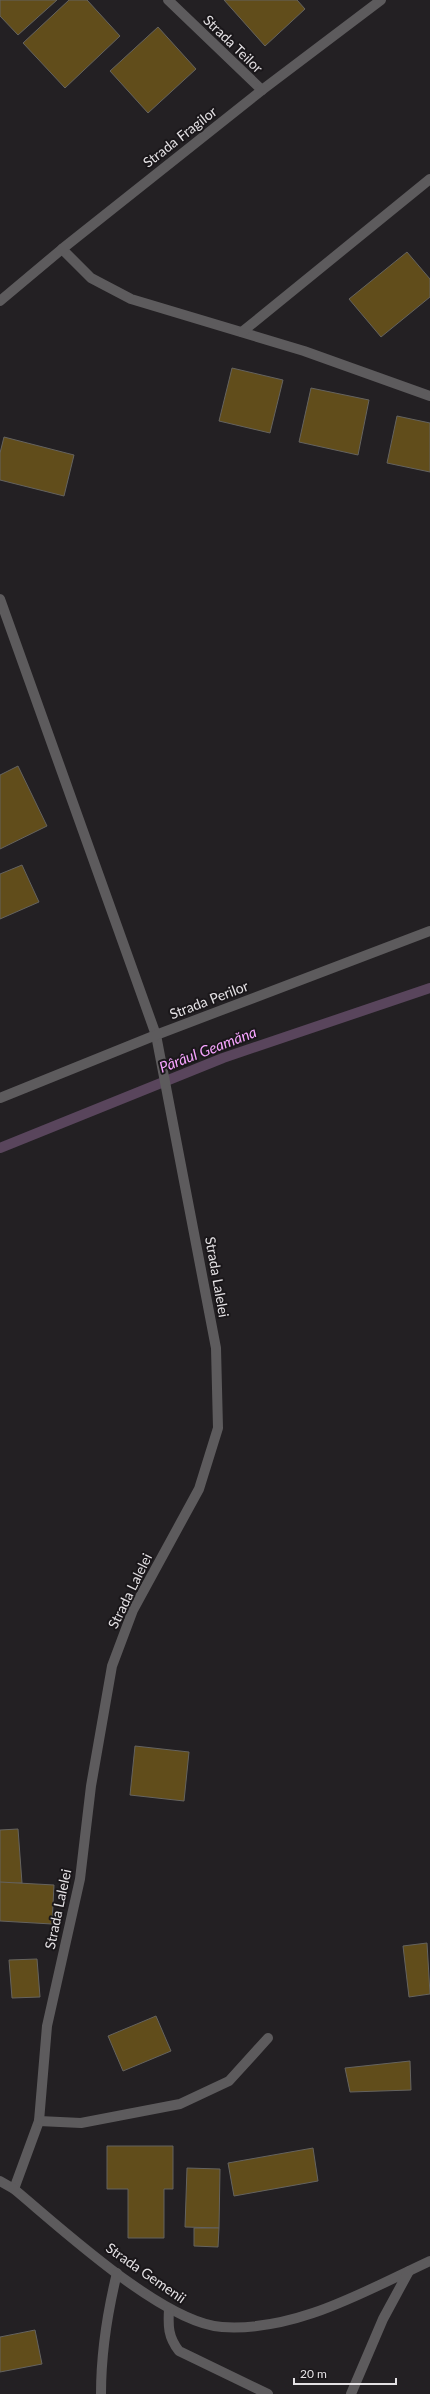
<svg xmlns="http://www.w3.org/2000/svg" width="430" height="2394" font-family="Lato,sans-serif">
<rect width="100%" height="100%" fill="#232023"/>
<g fill="none" stroke-linecap="round" stroke-linejoin="round">
<polyline stroke="#59455c" stroke-width="10" points="0,1148 223,1058 430,988"/>
</g>
<g fill="#614d1b" stroke="#65635f">
<polygon points="0,0 57,0 18,35 0,16"/>
<polygon points="69,0 87,0 120,36 65,88 23,43"/>
<polygon points="224,0 297,0 305,9 265,46"/>
<polygon points="158,27 196,69 148,113 110,71"/>
<polygon points="407,252 430,279 430,297 381,337 349,299"/>
<polygon points="232,368 283,380 270,433 219,421"/>
<polygon points="311,388 369,400 358,455 299,442"/>
<polygon points="397,416 430,423 430,472 387,463"/>
<polygon points="4,437 74,455 64,496 0,480 0,453"/>
<polygon points="18,766 47,826 0,849 0,775"/>
<polygon points="22,865 39,902 0,919 0,874"/>
<polygon points="135,1746 189,1752 184,1801 130,1795"/>
<polygon points="18,1829 22,1883 0,1884 0,1830"/>
<polygon points="0,1882 54,1885 52,1924 0,1921"/>
<polygon points="427,1943 430,1994 409,1997 403,1946"/>
<polygon points="37,1959 40,1997 12,1998 9,1960"/>
<polygon points="156,2016 171,2051 123,2071 108,2036"/>
<polygon points="410,2061 411,2090 350,2092 345,2068"/>
<polygon points="107,2146 173,2146 173,2189 164,2189 164,2238 128,2238 128,2189 107,2189"/>
<polygon points="313,2148 318,2181 234,2196 228,2163"/>
<polygon points="187,2168 220,2169 219,2228 185,2227"/>
<polygon points="194,2228 219,2228 218,2247 194,2246"/>
<polygon points="35,2330 42,2364 0,2372 0,2337"/>
</g>
<g fill="none" stroke-linecap="round" stroke-linejoin="round">
<g stroke="#5d5b5d" stroke-width="10">
<polyline points="168,0 262,90"/>
<polyline points="62,249 91,278 131,299 304,351 430,396"/>
<polyline points="0,301 62,249 262,90 381,0"/>
<polyline points="242,332 430,179"/>
<polyline points="0,599 156,1035 216,1348 218,1428 199,1489 133,1610 112,1666 91,1786 80,1879 47,2026 39,2121 14,2189"/>
<polyline points="0,1098 156,1035 430,931"/>
<polyline points="39,2121 81,2123 180,2104 229,2081 268,2038"/>
<path d="M0,2181L14,2189C61,2228 163,2323 222,2327C296,2332 365,2291 430,2261"/>
<path d="M169,2309C168,2326 168,2337 179,2351L268,2394"/>
<path d="M101,2394C101,2352 107,2314 117,2273"/>
<polyline points="351,2394 383,2319 409,2271"/>
</g>
</g>
<g text-anchor="middle" stroke-width="4" stroke-linejoin="round" paint-order="stroke">
<g font-size="14" fill="#e4e1e4" stroke="#1a171a">
<text transform="translate(233 44) rotate(44)" y="5">Strada Teilor</text>
<text transform="translate(180 137) rotate(-38)" y="5">Strada Fragilor</text>
<text transform="translate(209 1000) rotate(-21)" y="5">Strada Perilor</text>
<text transform="translate(217 1277) rotate(80)" y="5">Strada Lalelei</text>
<text transform="translate(130 1591) rotate(-64)" y="5">Strada Lalelei</text>
<text transform="translate(58 1909) rotate(-78)" y="5">Strada Lalelei</text>
<text transform="translate(146 2273) rotate(35)" y="5">Strada Gemenii</text>
</g>
<g font-size="15" font-style="italic" fill="#f5a3fd" stroke="#1a171a">
<text transform="translate(208 1050) rotate(-21)" y="5">Pârâul Geamăna</text>
</g>
</g>
<path d="M294 2378v6h102v-6" fill="none" stroke="#e4e1e4" stroke-width="2"/>
<text x="300" y="2378" font-size="12" fill="#e4e1e4" stroke="#1a171a" stroke-width="3" paint-order="stroke">20 m</text>
</svg>
